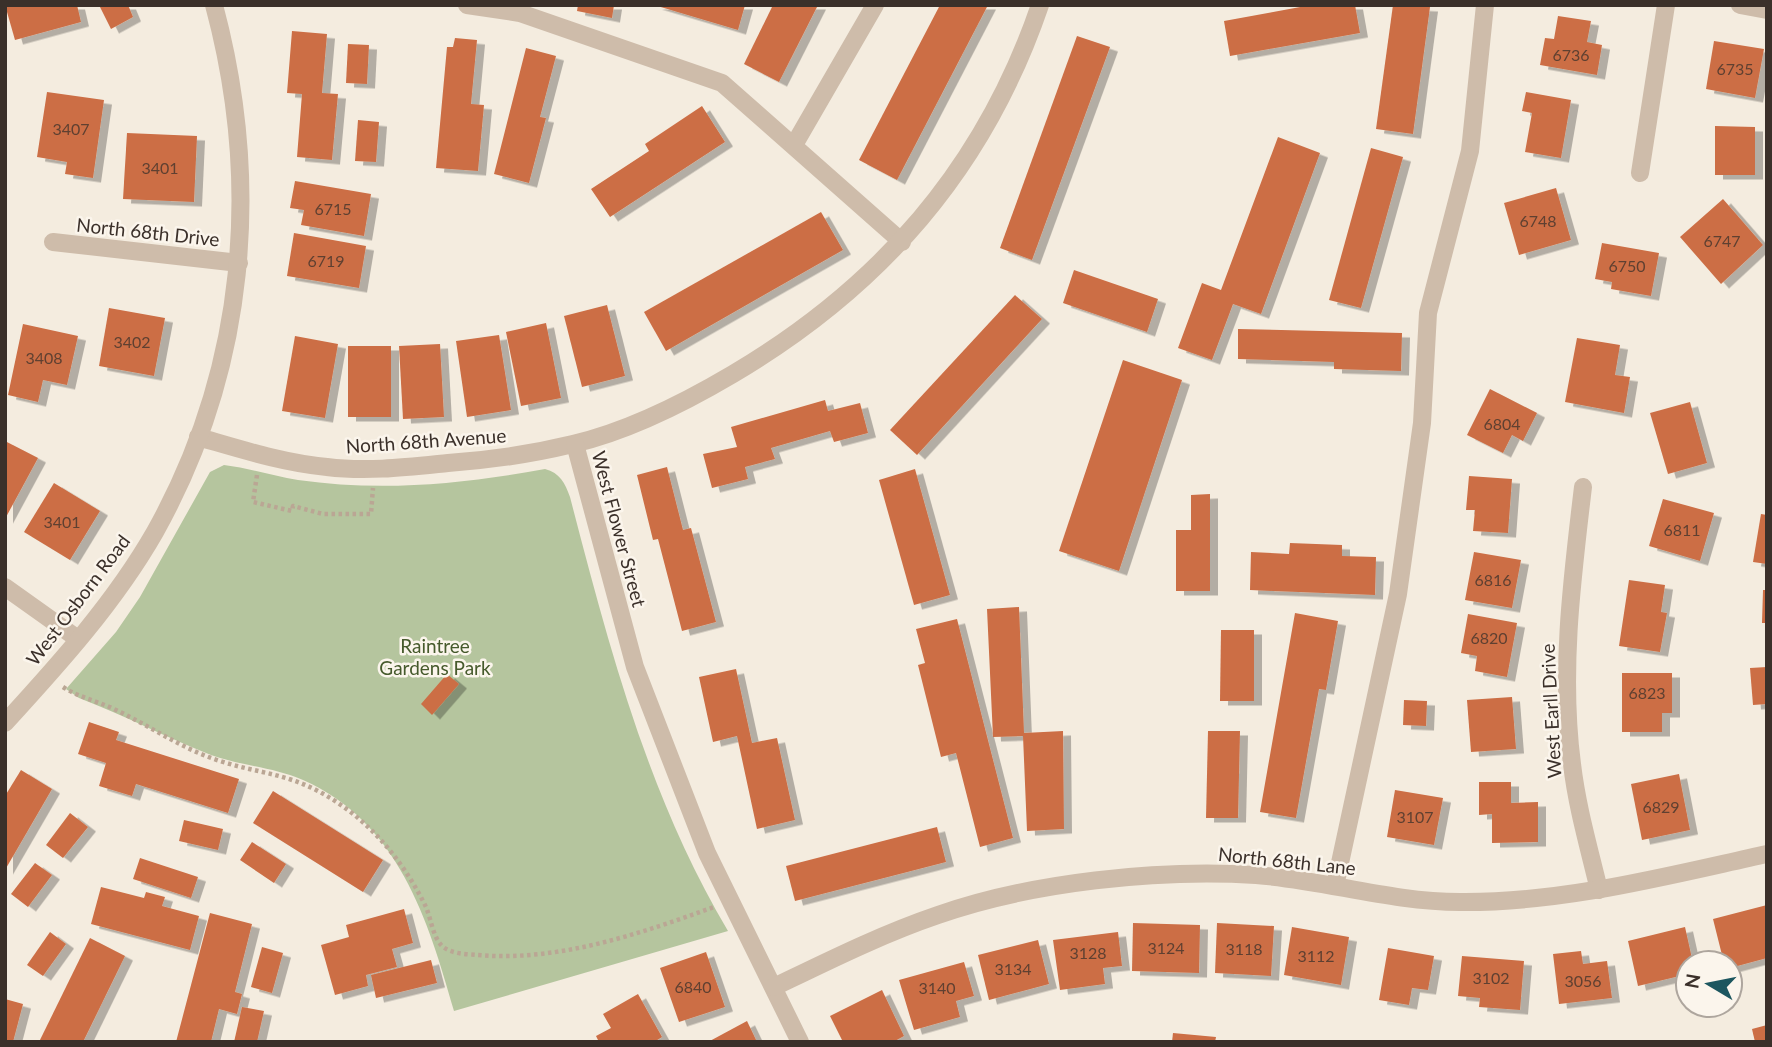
<svg xmlns="http://www.w3.org/2000/svg" width="1772" height="1047" font-family="Lato,sans-serif">
<defs>
<filter id="shadow"><feDropShadow dx="8" dy="4.5" stdDeviation="0" flood-color="#0004"/></filter>
</defs>
<rect width="100%" height="100%" fill="#f4ecdf"/>
<path fill="#b5c59e" d="M224,465C249,468 273,476 298,480C382,492 463,484 545,469C560,473 565,483 570,497C609,647 648,796 728,931L454,1011C428,919 398,822 303,780C273,767 242,766 211,755C167,738 124,715 79,698L66,689L116,632L140,597L210,472Z"/>
<g fill="#cc6e45" filter="url(#shadow)">
<polygon points="5,5 77,5 81,22 15,40"/>
<polygon points="99,5 128,5 133,17 111,29"/>
<polygon points="578,5 614,5 612,18 577,11"/>
<polygon points="654,5 745,5 738,30"/>
<polygon points="773,5 818,5 779,82 744,64"/>
<polygon points="940,5 988,5 897,180 859,160"/>
<polygon points="1311,5 1355,5 1360,33 1230,56 1224,21"/>
<polygon points="1393,5 1430,7 1413,134 1376,129"/>
<polygon points="1558,16 1591,21 1587,42 1602,45 1597,75 1540,65 1545,38 1554,39"/>
<polygon points="292,31 327,34 322,93 338,94 332,160 297,157 302,94 287,93"/>
<polygon points="1077,36 1110,47 1032,260 1000,248"/>
<polygon points="455,38 477,40 471,104 484,105 478,171 436,168 447,47 453,47"/>
<polygon points="1714,41 1764,49 1755,98 1706,89"/>
<polygon points="348,44 369,45 367,84 346,83"/>
<polygon points="526,48 556,56 540,117 546,118 529,183 494,174"/>
<polygon points="47,92 104,100 93,178 65,174 67,162 37,157"/>
<polygon points="1526,92 1571,100 1561,158 1525,152 1532,113 1522,111"/>
<polygon points="702,106 725,142 610,217 591,189 649,151 645,144"/>
<polygon points="358,120 379,122 376,162 355,161"/>
<polygon points="1715,126 1755,127 1755,175 1715,175"/>
<polygon points="127,133 197,136 194,202 123,199"/>
<polygon points="1278,137 1320,153 1261,314 1233,304 1212,360 1178,348 1202,283 1221,290"/>
<polygon points="1371,148 1403,157 1361,308 1329,300"/>
<polygon points="295,181 371,194 364,236 301,225 304,210 290,208"/>
<polygon points="1556,188 1571,240 1519,255 1504,203"/>
<polygon points="1723,199 1763,245 1721,284 1680,237"/>
<polygon points="821,212 843,250 666,351 644,312"/>
<polygon points="294,233 366,246 359,288 287,276"/>
<polygon points="1602,243 1659,253 1651,296 1611,289 1612,282 1595,279"/>
<polygon points="1074,270 1158,299 1147,332 1063,303"/>
<polygon points="1015,295 1042,319 917,455 890,430"/>
<polygon points="607,305 625,376 582,387 564,316"/>
<polygon points="109,308 165,318 154,376 99,366"/>
<polygon points="546,323 561,398 521,406 506,332"/>
<polygon points="23,324 78,336 67,385 43,380 38,402 8,395"/>
<polygon points="1238,329 1402,333 1401,371 1334,369 1334,362 1238,359"/>
<polygon points="499,335 511,410 467,417 456,341"/>
<polygon points="295,336 338,344 325,418 282,411"/>
<polygon points="1577,338 1620,345 1615,375 1630,377 1624,413 1565,402"/>
<polygon points="440,344 444,417 403,419 399,346"/>
<rect x="348" y="346" width="43" height="71"/>
<polygon points="1123,360 1182,380 1119,571 1059,551"/>
<polygon points="1490,389 1537,413 1523,441 1512,435 1503,453 1467,435"/>
<polygon points="825,400 828,411 860,403 868,433 834,442 830,431 771,448 775,459 745,467 748,479 712,488 703,454 737,447 731,427"/>
<polygon points="1690,402 1707,463 1668,474 1650,413"/>
<polygon points="5,441 38,458 5,519"/>
<polygon points="667,467 683,530 691,528 716,622 682,631 658,539 653,540 637,475"/>
<polygon points="915,469 950,595 914,605 879,480"/>
<polygon points="1469,476 1512,479 1508,533 1473,531 1475,510 1466,510"/>
<polygon points="54,483 100,511 70,560 24,532"/>
<polygon points="1210,494 1210,591 1176,591 1176,530 1191,530 1191,495"/>
<polygon points="1663,499 1714,513 1700,561 1649,546"/>
<polygon points="1761,514 1767,515 1767,564 1753,562"/>
<polygon points="1290,543 1342,545 1342,556 1376,557 1375,595 1250,590 1251,552 1289,554"/>
<polygon points="1474,552 1521,560 1512,608 1465,600"/>
<polygon points="1629,580 1665,585 1661,612 1667,613 1660,652 1619,646"/>
<polygon points="1763,590 1767,590 1767,623 1762,623"/>
<polygon points="1019,607 1024,733 1063,731 1064,829 1027,831 1023,736 993,737 987,609"/>
<polygon points="1295,613 1338,621 1326,690 1319,689 1296,818 1260,812"/>
<polygon points="1468,614 1517,623 1507,677 1475,671 1477,656 1461,653"/>
<polygon points="957,619 1013,838 980,847 956,753 941,757 918,665 925,663 916,629"/>
<polygon points="1221,630 1254,630 1254,701 1220,701"/>
<polygon points="1767,667 1767,704 1753,705 1750,668"/>
<polygon points="736,669 752,743 777,738 795,820 757,829 737,736 713,742 699,677"/>
<polygon points="1622,673 1672,673 1672,713 1662,713 1662,732 1622,732"/>
<polygon points="447,674 459,684 432,715 421,704"/>
<polygon points="1512,697 1516,749 1471,752 1467,700"/>
<polygon points="1404,700 1427,701 1426,726 1403,725"/>
<polygon points="89,722 119,732 116,740 239,779 228,813 136,784 132,796 99,786 106,763 78,754"/>
<polygon points="1208,731 1240,731 1238,818 1206,818"/>
<polygon points="21,770 52,789 5,870 5,796"/>
<polygon points="1679,774 1690,830 1642,840 1631,784"/>
<polygon points="1479,782 1511,782 1511,803 1538,802 1538,842 1492,843 1492,814 1479,815"/>
<polygon points="1395,790 1443,798 1434,845 1387,837"/>
<polygon points="273,791 383,860 363,892 253,823"/>
<polygon points="70,813 88,827 63,858 46,845"/>
<polygon points="184,820 223,829 218,850 179,841"/>
<polygon points="937,827 946,862 795,901 786,866"/>
<polygon points="252,842 286,864 274,883 240,860"/>
<polygon points="140,858 198,877 191,898 133,879"/>
<polygon points="35,863 52,875 28,907 11,894"/>
<polygon points="101,887 144,898 146,892 165,897 162,906 199,916 190,950 91,924"/>
<polygon points="1767,905 1767,958 1730,968 1730,963 1724,963 1713,919"/>
<polygon points="404,909 413,943 392,949 397,967 366,975 368,986 335,995 321,945 349,937 346,925"/>
<polygon points="210,913 252,924 235,992 242,994 237,1014 219,1009 211,1042 176,1042"/>
<polygon points="1133,923 1200,925 1199,973 1132,971"/>
<polygon points="1217,923 1274,926 1271,976 1215,973"/>
<polygon points="1292,927 1349,937 1341,985 1284,975"/>
<polygon points="1685,927 1693,963 1688,963 1688,974 1638,986 1628,941"/>
<polygon points="50,932 66,944 43,976 27,965"/>
<polygon points="1118,932 1122,966 1103,968 1105,984 1060,990 1053,940"/>
<polygon points="90,938 125,956 83,1042 39,1042"/>
<polygon points="1038,940 1049,984 989,1000 978,955"/>
<polygon points="262,947 283,953 272,993 251,987"/>
<polygon points="1388,948 1434,956 1428,990 1412,988 1409,1005 1379,1000"/>
<polygon points="1581,951 1583,964 1607,961 1612,998 1559,1004 1553,954"/>
<polygon points="706,952 725,1007 679,1022 660,968"/>
<polygon points="1462,956 1524,961 1520,1010 1479,1007 1480,998 1458,996"/>
<polygon points="431,960 437,983 376,998 371,975"/>
<polygon points="964,962 974,996 956,1001 960,1017 914,1030 899,980"/>
<polygon points="882,990 904,1036 893,1042 843,1042 830,1016"/>
<polygon points="638,994 662,1037 654,1042 599,1042 596,1036 611,1028 603,1014"/>
<polygon points="5,999 23,1004 13,1042 5,1040"/>
<polygon points="242,1007 264,1011 257,1042 234,1042"/>
<polygon points="747,1021 757,1042 708,1042"/>
<polygon points="1767,1025 1767,1042 1755,1042 1752,1029"/>
<polygon points="1173,1033 1216,1037 1215,1042 1172,1042"/>
</g>
<g fill="none" stroke-linecap="round" stroke-linejoin="round">
<g stroke="#baa694" stroke-width="4.5" stroke-dasharray="3.5 3.5" stroke-linecap="butt">
<polyline points="257,475 253,502 292,511 293,506 323,514 371,514 373,488"/>
<path d="M63,687C80,698 98,701 116,710C152,727 182,749 220,761C253,772 283,773 316,790C365,815 402,858 426,907C431,919 433,937 442,946C451,954 466,954 477,955C558,962 639,934 714,907"/>
</g>
<g stroke="#cebcaa" stroke-width="18">
<polyline points="467,5 520,13 722,83 902,242"/>
<polyline points="1740,5 1767,10"/>
<polyline points="794,145 875,5"/>
<polyline points="1640,173 1666,5"/>
<polyline points="53,242 239,263"/>
<path d="M198,437C240,449 283,463 327,467C367,472 408,467 448,463C490,460 532,454 573,444C629,431 684,403 733,374C880,287 984,169 1040,5"/>
<polyline points="575,444 635,667 707,853 800,1042"/>
<path d="M1583,487C1572,579 1560,672 1572,764C1577,807 1589,848 1599,890"/>
<polyline points="5,587 78,639"/>
<path d="M5,723C59,664 115,602 155,532C246,369 262,184 214,5"/>
<polyline points="1335,886 1398,594 1422,423 1428,313 1470,151 1485,5"/>
<path d="M774,987C828,961 882,934 938,915C1032,882 1158,869 1256,875C1324,880 1391,902 1460,902C1564,903 1666,876 1767,854"/>
</g>
</g>
<g text-anchor="middle" stroke-width="5" stroke-linejoin="round" paint-order="stroke">
<g font-size="16" fill="#5f4031">
<text x="1571" y="61">6736</text>
<text x="1735" y="75">6735</text>
<text x="71" y="135">3407</text>
<text x="160" y="174">3401</text>
<text x="333" y="215">6715</text>
<text x="1538" y="227">6748</text>
<text x="1722" y="247">6747</text>
<text x="326" y="267">6719</text>
<text x="1627" y="272">6750</text>
<text x="132" y="348">3402</text>
<text x="44" y="364">3408</text>
<text x="1502" y="430">6804</text>
<text x="62" y="528">3401</text>
<text x="1682" y="536">6811</text>
<text x="1493" y="586">6816</text>
<text x="1489" y="644">6820</text>
<text x="1647" y="699">6823</text>
<text x="1661" y="813">6829</text>
<text x="1415" y="823">3107</text>
<text x="1166" y="954">3124</text>
<text x="1244" y="955">3118</text>
<text x="1088" y="959">3128</text>
<text x="1316" y="962">3112</text>
<text x="1013" y="975">3134</text>
<text x="1491" y="984">3102</text>
<text x="1583" y="987">3056</text>
<text x="693" y="993">6840</text>
<text x="937" y="994">3140</text>
</g>
<g font-size="19" fill="#3b302a" stroke="#fbf5ec">
<text transform="translate(148 232) rotate(6)" y="7">North 68th Drive</text>
<text transform="translate(426 441) rotate(-4)" y="7">North 68th Avenue</text>
<text transform="translate(619 529) rotate(75)" y="7">West Flower Street</text>
<text transform="translate(78 600) rotate(-53)" y="7">West Osborn Road</text>
<text transform="translate(1551 711) rotate(-93)" y="7">West Earll Drive</text>
<text transform="translate(1287 861) rotate(6)" y="7">North 68th Lane</text>
</g>
<g font-size="19" fill="#465a2c" stroke="#fbf5ec">
<text x="435" y="653">Raintree<tspan x="435" dy="22">Gardens Park</tspan></text>
</g>
</g>
<rect width="1772" height="1047" fill="none" stroke="#3b302a" stroke-width="14"/>
<g transform="translate(1709 984) rotate(280)"><circle r="33" fill="#fbf5ec" stroke="#aea69e" stroke-width="2"/>
<path d="M0-5L12 26L0 18L-12 26Z" fill="#1c565f"/>
<text y="-10" font-size="19" font-weight="bold" text-anchor="middle" fill="#3b302a">N</text>
</g>
</svg>
